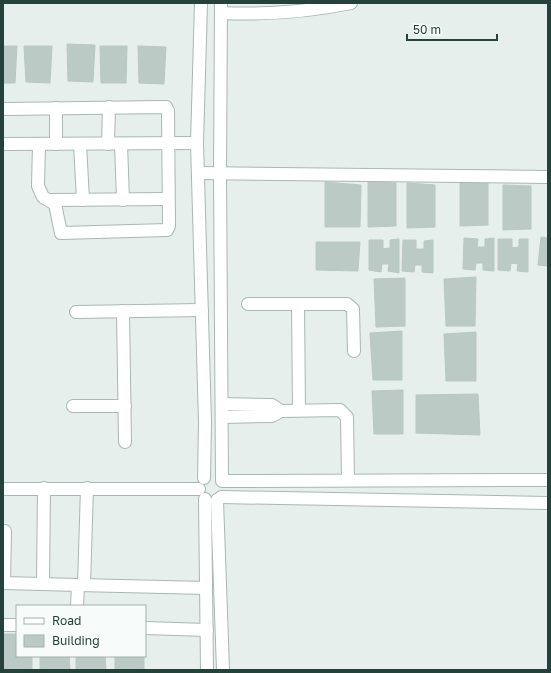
<svg xmlns="http://www.w3.org/2000/svg" width="551" height="673" font-family="'Golos Text',sans-serif">
<rect width="100%" height="100%" fill="#e6efeb"/>
<g fill="#bbcac4" stroke="#b8c9c2">
<path d="M67 44 95 45 93 82 68 81Z"/>
<path d="M3 46H17L15 83H3Z"/>
<path d="M24 46H52L50 83 26 82Z"/>
<path d="M100 46H127L126 83H101Z"/>
<path d="M138 46 166 47 164 84 139 83Z"/>
<path d="M460 181 488 182V225L460 226Z"/>
<path d="M325 182 361 185 360 227H325Z"/>
<path d="M368 182 396 183V226L368 227Z"/>
<path d="M407 183 435 185V227L407 228Z"/>
<path d="M503 185 531 186V229L503 230Z"/>
<path d="M541 237 548 238V266L538 265Z"/>
<path d="M464 238 478 239 477 247H485V239L494 238V271L483 270V263H476L475 270 463 269Z"/>
<path d="M399 239V273L388 271 389 264H382L381 272 369 270V240H383V249L390 248V240Z"/>
<path d="M498 239H512V248L519 247V239H528V272L517 271 518 264 511 263 510 271 498 270Z"/>
<path d="M403 240H416V249H424V241L433 240V273L422 272V265H415L414 272 402 271Z"/>
<path d="M316 242H360L358 271 316 270Z"/>
<path d="M476 277 475 326H446L444 279Z"/>
<path d="M405 278V326L376 327 374 279Z"/>
<path d="M402 331V380H373L370 333Z"/>
<path d="M476 332V381H446L444 334Z"/>
<path d="M403 390V434H374L372 391Z"/>
<path d="M478 394 480 435 416 433V395Z"/>
<path d="M3 634H17V656H32V670H3Z"/>
<path d="M40 656H69L70 670H40Z"/>
<path d="M76 656H105L106 670H76Z"/>
<rect x="115" y="656" width="29" height="14"/>
</g>
<g fill="none" stroke-linecap="round" stroke-linejoin="round">
<g stroke="#a8b8b2" stroke-width="14">
<g id="minor">
<path d="M201 3 197 143 205 422 204 478"/>
<path d="M221 3 220 173 222 481 548 480"/>
<path d="M221 13C266 15 307 12 351 3"/>
<path d="M3 109 166 107 168 111 169 226 167 230 61 233 55 204 43 197 38 186 39 144"/>
<path d="M3 144 197 143"/>
<path d="M56 144V108"/>
<path d="M80 144 83 200"/>
<path d="M108 144 109 107"/>
<path d="M121 144 123 200"/>
<path d="M199 173 548 177"/>
<path d="M51 200 168 199"/>
<path d="M248 304H347L353 309 354 351"/>
<path d="M298 304 299 410"/>
<path d="M123 311 125 442"/>
<path d="M76 312 202 310"/>
<path d="M222 404 272 405 281 411"/>
<path d="M73 406H125"/>
<path d="M222 417 272 416 281 411 340 410 347 417 348 480"/>
<path d="M3 489H199"/>
<path d="M221 497 548 503"/>
<path d="M205 499 207 670"/>
<path d="M217 500 223 670"/>
<path d="M5 531 4 583 78 585 77 606"/>
<path d="M43 584 44 488"/>
<path d="M78 585 206 588"/>
<path d="M84 585 87 488"/>
<path d="M3 625H17"/>
<path d="M145 628 207 630"/>
</g>
</g>
<use href="#minor" stroke="#fff" stroke-width="12"/>
</g>
<rect width="551" height="673" fill="none" stroke="#24423a" stroke-width="8"/>
<rect x="16" y="605" width="130" height="52" fill="#f7fbf9" stroke="#a3b1ad"/>
<rect x="24" y="618" width="20" height="6" fill="#ffffff" stroke="#a3b1ad"/>
<text x="52" y="625" font-size="12" fill="#24423a">Road</text>
<rect x="24" y="635" width="20" height="12" fill="#bbcac4" stroke="#a3b1ad"/>
<text x="52" y="645" font-size="12" fill="#24423a">Building</text>
<path d="M407 34v6h90v-6" fill="none" stroke="#24423a" stroke-width="2"/>
<text x="413" y="34" font-size="12" fill="#24423a" stroke="#f7fbf9" stroke-width="3" paint-order="stroke">50 m</text>
</svg>
